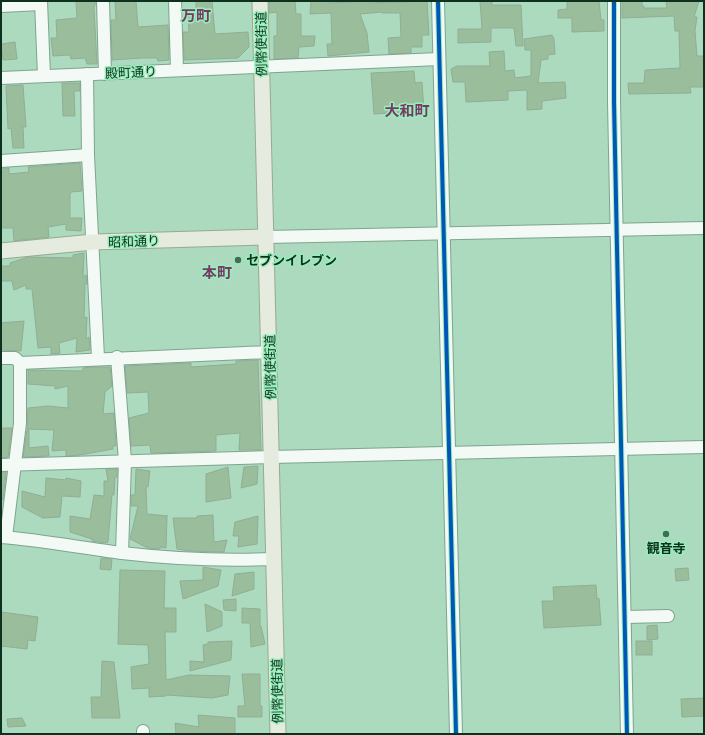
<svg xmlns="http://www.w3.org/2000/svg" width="705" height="735" font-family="Rubik,'Noto Sans JP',sans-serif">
<rect width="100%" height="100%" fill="#acdabe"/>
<g fill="#9abd9c" stroke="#90ae95">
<path d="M76 1H96L94 8 97 64H87L85 58 71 59 70 55 53 56 51 38H57L56 20 77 18Z"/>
<path d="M115 1H136L138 27 168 25 169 60 158 61 157 58H142L112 60 111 20H116Z"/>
<path d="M196 1H212L215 34 248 32 249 47 238 58 184 60 183 32H189L188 13H196Z"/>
<path d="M269 1H295L296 14H301V36H315L314 46 299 47 298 58 274 59V36H277V12L269 13Z"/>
<path d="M311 1H329V3L368 1V3L427 1 429 35H422V47H411V53L389 54 388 38 401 37 400 13H382V12L360 14 367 33 369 52 328 56 327 44H332L331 13 310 14Z"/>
<path d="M480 1H492V5H521L523 46H516L514 28H491V42L458 43V29H482Z"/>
<path d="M567 1H599L601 20H604V31L572 32V18H558V10L567 9Z"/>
<path d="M622 1H642V6H644V8H667L666 1H699L694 17H697L695 31 697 56H704V87H690L691 93 629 94 628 83H644L645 70 680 68 679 31H675L674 16 622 18Z"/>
<path d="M552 35 554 39 555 54 548 55V59L541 60 538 83 565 82 566 98 542 101V109L527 110V90L508 91V100L466 102 465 82H453L451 69 457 66H490L489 52 504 51 505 71 514 70 515 78 531 76V50H525L524 39Z"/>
<path d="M15 42 17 59 3 60 1 44Z"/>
<path d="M414 71 415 83 422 82 424 111 374 114 371 73Z"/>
<path d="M62 83H80V91H74L75 116H63Z"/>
<path d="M23 85 26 127H23L24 148H13L11 128 8 129 6 86Z"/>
<path d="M80 163 82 191 71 192 70 195V218H82L81 231 66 230V224L48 227 49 237 14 241 13 228H1V168H9V174L29 172 28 167Z"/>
<path d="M84 253 83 277 86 275 87 284H85L84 318 87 317 86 339 89 337 90 350 76 352 77 338 59 343 60 353 51 354V347L38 348 32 289H26V285L14 290 12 281H1V266H10V263L28 257 73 258V255Z"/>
<path d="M24 321 21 351 1 350V323Z"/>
<path d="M258 360 261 450H239L240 433 216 435V451L151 453 150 445 131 446 129 418 149 413 148 392 127 393 125 366 191 363V367L236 364V361Z"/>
<path d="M91 367H110L112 386 105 392 103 414 114 413 116 446H113V449L80 455 66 456V450L52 451 54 430 27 429 28 408 48 406 68 408V386L55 389V386L28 384V370L83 371V368Z"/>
<path d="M1 428H12L8 457 1 458Z"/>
<path d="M27 430H29V448L48 446 49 456 23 457Z"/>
<path d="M258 466 257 484 241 488 244 467Z"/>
<path d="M228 467 231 498 206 502V474Z"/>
<path d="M106 469H117V477H115L114 495H112L108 542 105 543 92 541V539L70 532V516L90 519 94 495 104 496V481H108Z"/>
<path d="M136 469 150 471 148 487H146L147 514 168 516 165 518H167L166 548 160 547V549L148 548 130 539 138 506H131V495H135Z"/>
<path d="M1 472H6L3 500H1Z"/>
<path d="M46 478 66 480V478L81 481 80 497 62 496 60 517 43 518 22 507V491L45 497Z"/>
<path d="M213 515 214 542 227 540 224 552 190 551 177 549 173 518H197V516Z"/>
<path d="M258 516 257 544 238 547 239 536H233L235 522Z"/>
<path d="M101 558 112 559 111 570 100 569Z"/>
<path d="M203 567 221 570 218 586 183 599 180 581 203 580Z"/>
<path d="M688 568 689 580 676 581 675 569Z"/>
<path d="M120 570 165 571 164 608H176V632H165L166 680 189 675 230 676 228 695 212 698 166 695V696L149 697V688L132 689 131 667 149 664 148 645 118 644Z"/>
<path d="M254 572V589L232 596 235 574Z"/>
<path d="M596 585 597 599 599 598 601 625 544 628 542 601H554L553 587Z"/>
<path d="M236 599V611L224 610 223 600Z"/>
<path d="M205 604 222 612V626L207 632Z"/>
<path d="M242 608 260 609V626H261L265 644 251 647 250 623H242Z"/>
<path d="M1 612 38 617 35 641 28 640 27 649 1 646Z"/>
<path d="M657 625 658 639 647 640V626Z"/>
<path d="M232 641 231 660 190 671V661L204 662 203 645 208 644V642Z"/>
<rect x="636" y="641" width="16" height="14"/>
<path d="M102 661 114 662 120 718H92L91 697H101Z"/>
<path d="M242 674H260V706H262V717H238V706H245Z"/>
<path d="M704 698V716L682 717 681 699Z"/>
<path d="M198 715 235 718V734H176L175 723 199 727Z"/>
<path d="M22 718 26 726 8 727 7 719Z"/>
</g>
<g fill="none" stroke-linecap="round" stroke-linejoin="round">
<g stroke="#7ea48e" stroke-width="14">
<g id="minor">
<path d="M41 1 44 76"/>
<path d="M103 1 105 74"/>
<path d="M175 1 177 70"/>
<path d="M438 1 456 734"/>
<path d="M614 1V102L627 734"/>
<path d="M1 6 41 4"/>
<path d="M87 74 88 155 98 358"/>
<path d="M1 78 439 59"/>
<path d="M1 161 88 155"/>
<path d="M266 237 704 228"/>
<path d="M117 357 125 461 122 553"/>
<path d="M1 358H15L20 363V423L6 537"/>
<path d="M20 363 269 352"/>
<path d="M1 465 271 457 704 447"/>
<path d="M1 537C41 540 82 548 122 553 173 559 223 561 274 559"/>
<path d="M625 617 668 616"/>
<path d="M143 731V734"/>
</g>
</g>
<g stroke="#96aa8f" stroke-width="17">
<g id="major">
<path d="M260 1 278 734"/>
<path d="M1 251 93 242 266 237"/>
</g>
</g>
<use href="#minor" stroke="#f3f9f5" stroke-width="12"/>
<use href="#major" stroke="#e6ebdf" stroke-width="15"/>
<g stroke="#99edbb" stroke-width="6">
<g id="cycleway">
<path d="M438 1 456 734"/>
<path d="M614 1V102L627 734"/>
</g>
</g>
<use href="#cycleway" stroke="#0057b8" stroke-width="4"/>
</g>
<g fill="#456c56" stroke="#99edbb" stroke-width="1.5">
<circle cx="238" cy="260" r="4"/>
<circle cx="666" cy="534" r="4"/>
</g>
<g text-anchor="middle" stroke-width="3" stroke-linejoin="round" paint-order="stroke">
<g font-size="13" fill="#0d311e" stroke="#99edbb">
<text transform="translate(261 44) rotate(-91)" y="5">例幣使街道</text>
<text transform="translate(131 72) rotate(-3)" y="5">殿町通り</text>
<text transform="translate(134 241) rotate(-2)" y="5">昭和通り</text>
<text transform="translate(270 367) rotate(-91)" y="5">例幣使街道</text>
<text transform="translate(277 691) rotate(-91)" y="5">例幣使街道</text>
</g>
<g font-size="13" font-weight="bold" fill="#0d311e" stroke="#99edbb" text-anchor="start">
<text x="246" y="265">セブンイレブン</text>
<text x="666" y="553" text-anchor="middle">観音寺</text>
</g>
<g font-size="15" font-weight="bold" fill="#753b66" stroke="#99edbb">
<text x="196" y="21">万町</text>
<text x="407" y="116">大和町</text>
<text x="217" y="278">本町</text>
</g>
</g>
<rect width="705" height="735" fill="none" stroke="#0d311e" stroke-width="4"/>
</svg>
